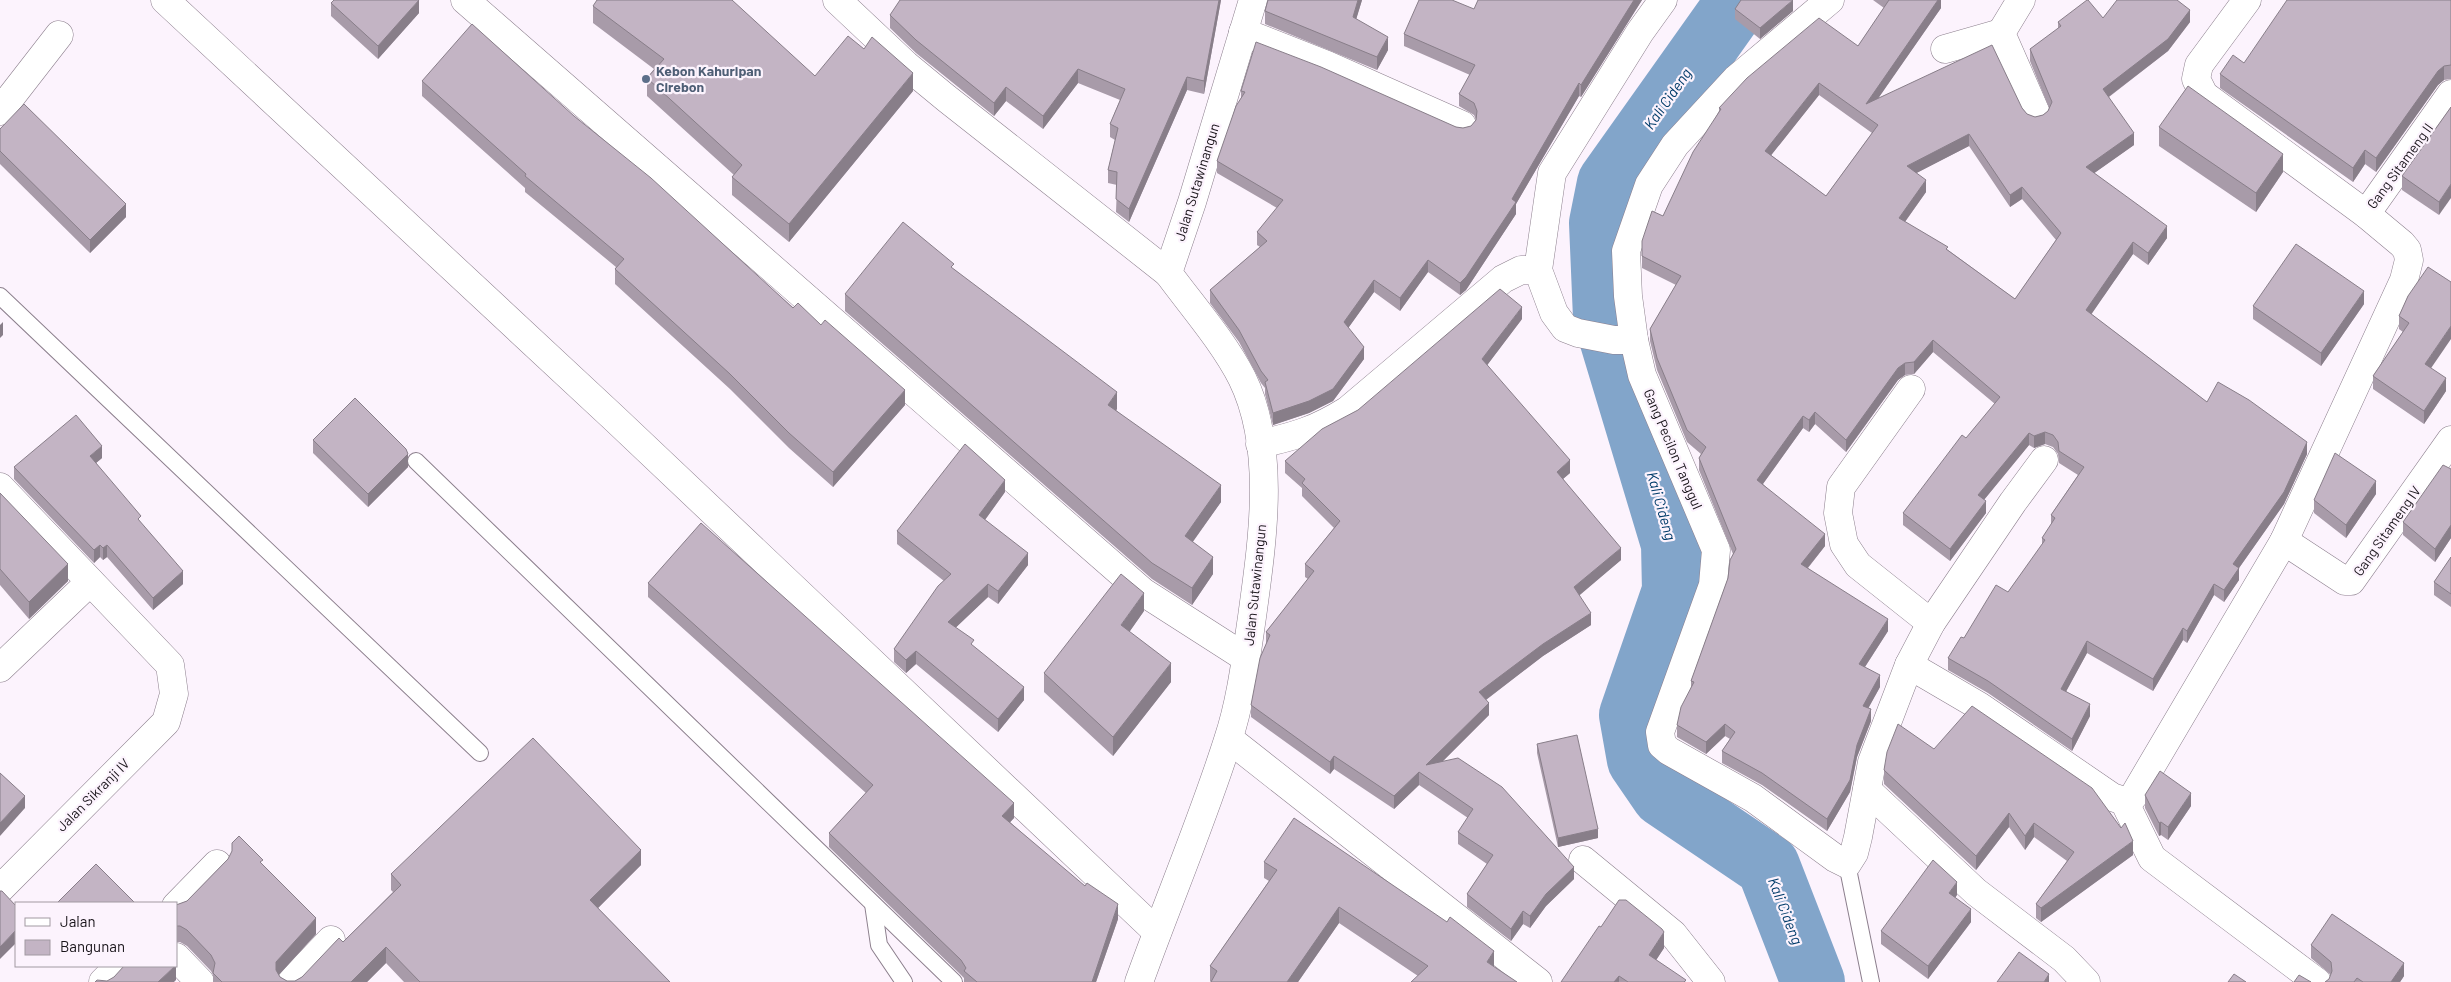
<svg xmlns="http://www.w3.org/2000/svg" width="2451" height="982" font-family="Barlow,sans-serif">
<rect width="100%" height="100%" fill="#fcf3fd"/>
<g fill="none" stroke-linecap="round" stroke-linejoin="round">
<path stroke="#82a5ca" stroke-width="64" d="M1739 0 1609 183 1601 223 1605 318 1673 544 1674 591 1631 715 1639 760 1663 795 1768 866 1813 982"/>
<g stroke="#8c7f8d" stroke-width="18">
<g id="service">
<path d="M0 296 480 753"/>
<path d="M416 461 954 982"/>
<path d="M1847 864 1871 982"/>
<path d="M873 904 879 945 904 982"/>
</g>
</g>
<g stroke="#8c7f8d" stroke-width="29">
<g id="minor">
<path d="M165 0 614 418 1157 932"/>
<path d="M465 0 1143 592 1246 658"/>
<path d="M837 0 906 65 946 98 1168 273"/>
<path d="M1830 0 1736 79 1675 145 1649 185 1626 251 1628 296 1634 340 1642 375 1716 550 1713 585 1660 732 1662 745 1669 751 1753 798 1835 858 1847 864 1854 853 1858 837 1872 762 1909 665 1931 623 2013 502 2044 460"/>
<path d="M2021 0 2001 33 2036 113"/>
<path d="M1243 32 1327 65 1462 125"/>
<path d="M1945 49 2001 33"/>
<path d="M0 111 59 35"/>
<path d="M2366 214 2451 94"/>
<path d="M1634 340H1614L1578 333 1565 328 1554 313 1538 270 1552 173 1640 32 1663 0"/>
<path d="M1911 389 1841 487 1838 513 1844 544 1858 565 1931 623"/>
<path d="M1260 444C1296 436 1316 430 1348 410L1503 279 1521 270H1538"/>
<path d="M0 487 170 665 174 694 166 722 0 889"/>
<path d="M2284 541 2345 581H2351L2451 440"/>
<path d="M1909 665 1979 706 2112 797 2124 801 2152 858 2317 982"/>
<path d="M0 668 90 582"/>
<path d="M1229 739 1538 982"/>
<path d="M1867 790 1976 892 2064 959 2086 982"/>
<path d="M2124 801 2133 797 2284 541 2404 280 2409 260 2407 250 2402 244 2366 214 2204 95 2196 79 2199 65 2247 0"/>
<path d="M1583 860 1673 934 1711 982"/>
<path d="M176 906 217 864"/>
<path d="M176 957 200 982"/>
<path d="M103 982 119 966"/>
<path d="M291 982 331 940"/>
<path d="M1139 982C1168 901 1202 822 1228 740 1241 701 1246 658 1252 617 1262 543 1277 449 1242 378 1223 341 1193 307 1168 273L1192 202 1253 0"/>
</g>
</g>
<use href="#service" stroke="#fff" stroke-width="16"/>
<use href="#minor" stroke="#fff" stroke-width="28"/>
</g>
<g fill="#a89ba9" fill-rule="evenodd">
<path d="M1221 0 1204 94 1187 90 1129 222 1116 212 1117 185 1108 183V170L1115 140 1110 137V124L1120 100 1078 83 1043 129 1006 101 994 116 916 53 890 28V15Z"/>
<path d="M1268 0H1362L1356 19 1388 50 1377 70 1265 24V11Z"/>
<path d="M1642 0 1581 97 1579 96 1516 204V214L1466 290 1460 295 1428 272 1400 311 1374 292 1348 328 1364 359 1333 401 1309 413 1273 425 1265 394V388L1261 383 1239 342 1210 303V290L1260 247 1257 245V232L1277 208 1217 173V161L1241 98V91L1463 128 1471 126 1476 120 1474 115 1459 106V94L1470 75 1404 46V34L1474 9Z"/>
<path d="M1873 0H1941V8L1878 98 2022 108 2027 114 2035 117 2043 115 2048 111 2049 108 2030 61V49L2058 29V22L2103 18 2190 22 2168 51 2109 97 2134 145 2094 173 2167 238 2148 265 2133 254 2091 314 2207 402 2307 454 2284 504 2239 568V580L2224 602 2214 595 2187 643 2183 640 2153 691 2087 653 2066 691 2090 716 2072 751 1988 693 1948 670V658L1964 638 2008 592 2042 545V538L2051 525V515L2078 475 2059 463 2058 454 2053 447 2045 444 2034 448 2029 445 1984 500 1986 513 1950 561 1903 525V513L1995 404 1933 352 1914 374 1905 375 1898 380 1846 452 1815 424 1809 432 1803 428 1763 484 1825 546 1808 568 1888 631 1865 667 1880 687 1868 708 1871 721 1857 757 1850 792 1827 831 1762 785 1722 763V751L1730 739 1725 736 1706 754 1677 737V725L1691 689V681L1728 578 1733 554 1699 470V458L1701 454 1687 442 1657 370 1650 341V329L1676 285 1642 268V241L1663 216 1719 111V108L1858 46 1884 8ZM1819 95 1872 133 1826 196 1771 155ZM1969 146 2010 207 2022 199 2056 240 2015 299 1948 250 1905 222 1926 192 1916 173Z"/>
<path d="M2451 0V79L2444 80 2438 85 2376 172 2365 164 2353 182 2220 88V74Z"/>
<path d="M331 3 419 13 378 59 331 16Z"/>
<path d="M593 6 815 76 913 91 789 242 732 195V177L734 175 647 96V78L654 69 593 23Z"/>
<path d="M1735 9 1793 11 1760 39 1735 19Z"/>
<path d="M422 81 574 116 905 405 833 487 789 448 730 389 615 284V269L616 267 525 192V188L422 96Z"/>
<path d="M2451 107 2439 215 2402 190V176Z"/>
<path d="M2159 127 2283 172 2256 212 2159 146Z"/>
<path d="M0 129 126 217 90 253 0 164Z"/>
<path d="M954 269 1117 409 1116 410 1221 502 1192 542 1213 574 1192 605 1152 579 845 311V294Z"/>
<path d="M2408 296 2431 368 2446 391 2424 424 2373 389V376L2403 332 2399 329V316Z"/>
<path d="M2364 304 2321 366 2253 319V306Z"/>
<path d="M1522 319 1487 365 1570 473 1563 479 1621 560 1579 595 1591 625 1543 656 1486 700 1489 715 1442 762 1574 879 1546 906 1530 928 1523 924 1511 941 1467 907V894L1487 864 1458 844V832L1468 818 1419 785 1394 809 1334 769 1330 774 1251 717V705L1266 645V632L1308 579 1305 577V564L1334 528 1302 496V488L1285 473V461Z"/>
<path d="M313 440 408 467 368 507 313 453Z"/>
<path d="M102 458 96 463 141 523 183 584 153 610 107 557 103 560 100 557 94 563 14 479V467Z"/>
<path d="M2451 469V538L2435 562 2403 535V522Z"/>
<path d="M1005 492 985 520 1028 565 998 604 988 597 955 628 1024 700 998 732 916 664 906 673 894 662V649L944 581 897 544V531Z"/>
<path d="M0 493 68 581 29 619 0 585Z"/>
<path d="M2376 494 2346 538 2314 513V500Z"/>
<path d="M2451 557V607L2434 595V582Z"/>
<path d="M648 583 1014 818 1010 822 1118 919 1096 982H964V978L961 975 829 847V833L866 793 648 597Z"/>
<path d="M1144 611 1129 632 1171 682 1113 756 1044 692V673Z"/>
<path d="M1537 744 1598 838 1558 847 1537 753Z"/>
<path d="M1934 749 2133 855 2041 922 2036 918V904L2067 861 2034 837 2025 850 2009 827 1976 870 1884 784V770Z"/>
<path d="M2145 795 2191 806 2168 840 2161 835 2159 836 2145 808Z"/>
<path d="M232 843 263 865 316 934 279 975 280 977 287 981H295L302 977 343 942 393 892 391 890V874L641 865 598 908 670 982H404L386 963 367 982H213V975L211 971 187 946 180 942H176V905L187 901 228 859 232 852Z"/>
<path d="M1264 862 1447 922 1494 951 1418 976 1339 923 1298 982H1211L1210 981V966L1269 881 1264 878Z"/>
<path d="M1957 895 1955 898 1971 922 1928 979 1881 944V931Z"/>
<path d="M1601 927 1664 948 1656 960 1686 982H1561Z"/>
<path d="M2311 945 2404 976 2400 982H2325L2329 979 2331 975 2311 958Z"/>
</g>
<g fill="#887e89">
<path d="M419 0V13L378 59V46Z"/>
<path d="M1219 0H1221L1204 94V81Z"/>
<path d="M1358 0H1362L1353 30V17Z"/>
<path d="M1634 0H1642L1581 97V85Z"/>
<path d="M1793 0V11L1760 39V28Z"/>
<path d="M1938 0H1941V8L1866 116V104Z"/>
<path d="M2190 10V22L2168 51 2103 101V89Z"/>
<path d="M1388 37V50L1377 70V57Z"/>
<path d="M2444 66V80L2438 85 2376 172V158L2438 71Z"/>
<path d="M1078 69V83L1043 129V116Z"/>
<path d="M913 73V91L789 242V224Z"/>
<path d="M1187 77V90L1129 222V209Z"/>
<path d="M1579 83V96L1516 204V214L1466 290 1460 295V283L1512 199Z"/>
<path d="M1819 83V95L1765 163V151Z"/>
<path d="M1006 87V101L994 116V103Z"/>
<path d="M2134 133V145L2086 179V167Z"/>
<path d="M1969 134V146L1907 178V166Z"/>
<path d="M2365 150V164L2353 182V168Z"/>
<path d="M2283 154V172L2256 212V193Z"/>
<path d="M1926 180V192L1899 230V218Z"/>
<path d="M2451 184V198L2439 215V202Z"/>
<path d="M2022 187V199L2010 207V195Z"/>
<path d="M126 204V217L90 253V240Z"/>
<path d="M2167 226V238L2148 265V253Z"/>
<path d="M2133 242V254L2086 322V310Z"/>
<path d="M1428 260V272L1400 311V298Z"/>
<path d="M1374 280V292L1344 334V322Z"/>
<path d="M2364 291V304L2321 366V353Z"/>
<path d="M1522 307V319L1482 372V359Z"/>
<path d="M3 322V335L0 338V325Z"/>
<path d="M2451 326V339L2425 377V364Z"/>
<path d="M1933 340V352L1914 374V362Z"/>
<path d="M1364 347V359L1333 401 1309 413 1273 425V413Z"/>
<path d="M1905 363V375L1898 380 1846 452V440L1898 368Z"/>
<path d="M2446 378V391L2424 424V411Z"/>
<path d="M905 390V405L833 487V472Z"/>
<path d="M1117 392V409L1108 421V405Z"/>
<path d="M1815 412V424L1809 432V420Z"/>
<path d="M1803 416V428L1757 492V480Z"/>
<path d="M2045 432V444L2034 448V436Z"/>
<path d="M2029 433V445L1978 507V495Z"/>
<path d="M2307 442V454L2284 504 2239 568V580L2224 602V590L2233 564Z"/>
<path d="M102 446V458L90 468V456Z"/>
<path d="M408 454V467L368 507V494Z"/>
<path d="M1570 460V473L1557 484V472Z"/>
<path d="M1005 480V492L979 528V515Z"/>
<path d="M2376 481V494L2346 538V525Z"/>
<path d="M1221 485V502L1185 553V536Z"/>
<path d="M1986 501V513L1950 561V549Z"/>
<path d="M2451 525V538L2435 562V549Z"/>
<path d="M1825 534V546L1801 576V564Z"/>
<path d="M100 545V557L94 563V550Z"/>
<path d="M107 545V557L103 560V548Z"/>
<path d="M1621 548V560L1574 600V587Z"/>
<path d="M1028 553V565L998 604V591Z"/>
<path d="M1213 557V574L1192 605V588Z"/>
<path d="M68 564V581L29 619V602Z"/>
<path d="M183 571V584L153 610V598Z"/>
<path d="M988 584V597L948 635V622Z"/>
<path d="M2214 584V595L2187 643V631Z"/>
<path d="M1144 593V611L1121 644V625Z"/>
<path d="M1591 613V625L1543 656 1479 705V692L1543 644Z"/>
<path d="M1888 619V631L1859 676V664Z"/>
<path d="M2183 628V640L2153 691V679Z"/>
<path d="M2087 641V653L2061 701V689Z"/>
<path d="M916 651V664L906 673V660Z"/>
<path d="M1171 663V682L1113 756V737Z"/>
<path d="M1880 675V687L1863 718V706Z"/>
<path d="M1024 687V700L998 732V719Z"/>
<path d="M1489 703V715L1426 778V765Z"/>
<path d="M2090 704V716L2072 751V739Z"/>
<path d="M1871 709V721L1857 757 1850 792 1827 831V819Z"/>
<path d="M1725 724V736L1706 754V742Z"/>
<path d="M1334 756V769L1330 774V762Z"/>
<path d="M1419 772V785L1394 809V796Z"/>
<path d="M2191 793V806L2168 840V827Z"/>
<path d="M25 796V808L0 836V823Z"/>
<path d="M1014 803V818L1002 831V816Z"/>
<path d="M2009 813V827L1976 870V856Z"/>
<path d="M2161 822V835L2159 836V823Z"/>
<path d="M2034 823V837L2025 850V836Z"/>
<path d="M1598 829V838L1558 847V838Z"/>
<path d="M2133 841V855L2041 922V908Z"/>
<path d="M641 850V865L590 916V900Z"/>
<path d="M1574 867V879L1546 906 1530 928V916L1546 894Z"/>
<path d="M1957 882V895L1949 906V893Z"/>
<path d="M1118 904V919L1096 982H1092Z"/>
<path d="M1339 907V923L1298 982H1287Z"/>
<path d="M1971 909V922L1928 979V966Z"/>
<path d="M1523 911V924L1511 941V929Z"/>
<path d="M316 918V934L276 978V962Z"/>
<path d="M16 930V943L0 959V947Z"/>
<path d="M1664 932V948L1649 971V955Z"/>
<path d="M386 947V963L367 982H351Z"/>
<path d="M1494 951V967L1487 962Z"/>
<path d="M2404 963V976L2400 982H2391Z"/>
<path d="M176 964V980L174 982H158L175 966H176Z"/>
<path d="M2049 974V982H2044Z"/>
<path d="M1619 976V982H1614Z"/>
</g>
<g fill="#c3b4c4" stroke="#887e89" fill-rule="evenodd">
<path d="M334 0H419L378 46 331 3Z"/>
<path d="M597 0H732L815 76 848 36 864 49 872 37 913 73 789 224 732 177 742 165 647 78 664 59 593 6Z"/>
<path d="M900 0H1219L1204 81 1187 77 1129 209 1116 199 1117 172 1108 170 1118 128 1110 124 1125 89 1078 69 1043 116 1006 87 994 103 916 40 890 15Z"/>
<path d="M1268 0H1358L1353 17 1388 37 1377 57 1265 11Z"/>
<path d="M1419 0H1452L1474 9 1478 0H1634L1581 85 1579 83 1512 199 1516 202 1466 277 1460 283 1428 260 1400 298 1374 280 1344 322 1364 347 1333 389 1309 401 1273 413 1265 382 1268 380 1261 371 1239 330 1210 290 1267 241 1257 232 1283 200 1217 161 1236 106 1245 92 1241 91 1256 42 1321 67 1456 127 1463 128 1471 126 1476 120 1477 111 1474 103 1459 94 1475 65 1404 34Z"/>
<path d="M1741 0H1793L1760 28 1735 9Z"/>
<path d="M1889 0H1938L1866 104 1992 45 2022 108 2027 114 2035 117 2043 115 2048 111 2052 102 2030 49 2061 26 2058 22 2087 0H2088L2103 18 2117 0H2177L2190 10 2168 39 2103 89 2134 133 2086 167 2167 226 2148 253 2133 242 2086 310 2207 402 2218 382 2249 400 2307 442 2284 492 2233 564 2239 568 2224 590 2214 584 2187 631 2183 628 2153 679 2087 641 2061 689 2090 704 2072 739 1988 681 1948 658 1961 637 1964 638 1996 585 2008 592 2045 540 2042 538 2055 518 2051 515 2084 467 2059 451 2058 442 2053 435 2045 432 2034 436 2029 433 1978 495 1986 501 1950 549 1903 513 1962 435 1966 438 2000 397 1933 340 1914 362 1905 363 1898 368 1846 440 1815 412 1809 420 1803 416 1757 480 1825 534 1801 564 1888 619 1859 664 1880 675 1863 706 1871 709 1857 745 1850 780 1827 819 1762 773 1722 751 1735 732 1725 724 1706 742 1677 725 1681 707 1694 682 1691 681 1728 578 1730 560 1736 549 1699 458 1706 447 1687 430 1657 358 1650 329 1681 276 1642 256V241L1652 211 1663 216 1693 152 1721 109 1719 108 1747 78 1819 18 1858 46ZM1819 83 1878 125 1826 196 1765 151ZM1969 134 2010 195 2022 187 2061 233 2015 299 1946 249 1948 247 1899 218 1926 180 1907 166Z"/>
<path d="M2287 0H2451V65L2444 66 2438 71 2376 158 2365 150 2353 168 2220 74 2233 55 2244 63Z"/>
<path d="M472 24 574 116 651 178 793 308 798 303 821 325 825 320 905 390 833 472 789 433 730 374 615 269 624 259 525 176 526 174 422 81Z"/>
<path d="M2188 86 2283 154 2256 193 2159 127Z"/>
<path d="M24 104 126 204 90 240 0 151V129Z"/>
<path d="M2451 107V184L2439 202 2402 176Z"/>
<path d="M903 222 954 264 951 267 1117 392 1108 405 1221 485 1185 536 1213 557 1192 588 1152 563 845 294Z"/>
<path d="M2296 244 2364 291 2321 353 2253 306Z"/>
<path d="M2428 267 2451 282V326L2425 364 2446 378 2424 411 2373 376 2409 323 2399 316 2408 296Z"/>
<path d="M1500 289 1522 307 1482 359 1570 460 1557 472 1621 548 1574 587 1591 613 1543 644 1479 692 1489 703 1426 765 1458 758 1502 787 1574 867 1546 894 1530 916 1523 911 1511 929 1467 894 1493 855 1458 832 1473 809 1419 772 1394 796 1334 756 1330 762 1251 705 1260 658 1270 635 1266 632 1314 571 1305 564 1340 521 1302 483 1305 479 1285 461 1322 429 1358 410Z"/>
<path d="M355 398 406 449 408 454 368 494 313 440Z"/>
<path d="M76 415 102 446 90 456 141 516 138 519 183 571 153 598 107 545 103 548 100 545 94 550 14 467Z"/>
<path d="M965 444 1005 480 979 515 1028 553 998 591 988 584 948 622 974 640 971 644 1024 687 998 719 916 651 906 660 894 649 938 586 951 574 897 531Z"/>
<path d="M2335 453 2376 481 2346 525 2314 500Z"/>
<path d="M2443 465 2451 469V525L2435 549 2403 522Z"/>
<path d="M0 493 68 564 29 602 0 569Z"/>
<path d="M701 523 1014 803 1002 816 1085 886 1087 883 1118 904 1092 982H977L964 971 966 968 961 960 829 833 873 785 648 583Z"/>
<path d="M2451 557V594L2434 582Z"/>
<path d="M1121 574 1144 593 1121 625 1171 663 1113 737 1044 673Z"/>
<path d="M1972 706 2092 788 2121 828 2125 823 2133 841 2041 908 2036 904 2074 852 2034 823 2025 836 2009 813 1976 856 1884 770 1887 752 1898 724 1934 749Z"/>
<path d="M1577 735 1598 829 1558 838 1537 744Z"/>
<path d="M533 738 641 850 590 900 670 982H420L386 947 351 982H222L213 973 215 963 211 955 187 930 180 926H176V905L187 901 228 859 232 851V843L239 836 263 860 260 862 316 918 276 962V970L280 977 287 981H295L302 977 339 938 343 942 401 885 391 874Z"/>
<path d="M2160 771 2191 793 2168 827 2161 822 2159 823 2145 795Z"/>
<path d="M0 773 25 796 0 823Z"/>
<path d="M1294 818 1447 922 1450 917 1494 951 1487 962 1517 982H1411L1428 966 1339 907 1287 982H1211L1217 971 1210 966 1277 870 1264 862Z"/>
<path d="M1933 860 1957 882 1949 893 1971 909 1928 966 1881 931Z"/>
<path d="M96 864 135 903H57Z"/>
<path d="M0 891H2L16 906V930L0 947Z"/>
<path d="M1619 900H1626L1662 929 1664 932 1649 955 1686 980 1684 982H1628L1619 976 1614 982H1561L1599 926 1601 927Z"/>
<path d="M2332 914 2404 963 2391 982H2363L2357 978 2354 982H2325L2329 979 2332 971 2331 962 2311 945Z"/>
<path d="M2019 952 2049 974 2044 982H1997Z"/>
<path d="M124 966H175L158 982H95L97 980 107 981 114 977Z"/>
<path d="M2234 974 2246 982H2228Z"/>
<path d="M2299 975 2311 982H2294Z"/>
</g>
<circle fill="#5c6f8a" stroke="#fcf3fd" stroke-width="2" cx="646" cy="79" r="5"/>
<g text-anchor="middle" stroke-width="4.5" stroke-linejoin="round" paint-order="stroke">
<g font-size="14" font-weight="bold" fill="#4e5e75" stroke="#fcf3fd" text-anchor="start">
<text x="656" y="76">Kebon Kahuripan<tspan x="656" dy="16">Cirebon</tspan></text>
</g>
<g font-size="14" fill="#19141a" stroke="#fcf3fd">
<text transform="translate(2400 166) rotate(-54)" y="5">Gang Sitameng II</text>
<text transform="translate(1197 182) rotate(-73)" y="5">Jalan Sutawinangun</text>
<text transform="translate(1673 449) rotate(67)" y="5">Gang Pecilon Tanggul</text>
<text transform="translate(2387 531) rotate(-55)" y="5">Gang Sitameng IV</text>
<text transform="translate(1255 585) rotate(-84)" y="5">Jalan Sutawinangun</text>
<text transform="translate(93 795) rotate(-45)" y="5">Jalan Sikranji IV</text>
</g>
<g font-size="15" font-style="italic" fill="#013c6a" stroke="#fcf3fd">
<text transform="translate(1668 99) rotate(-55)" y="5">Kali Cideng</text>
<text transform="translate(1661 506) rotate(74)" y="5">Kali Cideng</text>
<text transform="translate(1785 911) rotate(69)" y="5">Kali Cideng</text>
</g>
</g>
<rect x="15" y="902" width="162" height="65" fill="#fcf3fd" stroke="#a19aa2"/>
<rect x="25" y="918" width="25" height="8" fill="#ffffff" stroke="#a19aa2"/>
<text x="60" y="927" font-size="15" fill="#19141a">Jalan</text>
<rect x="25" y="940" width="25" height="15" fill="#c3b4c4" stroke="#a19aa2"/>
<text x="60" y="952" font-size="15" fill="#19141a">Bangunan</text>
</svg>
